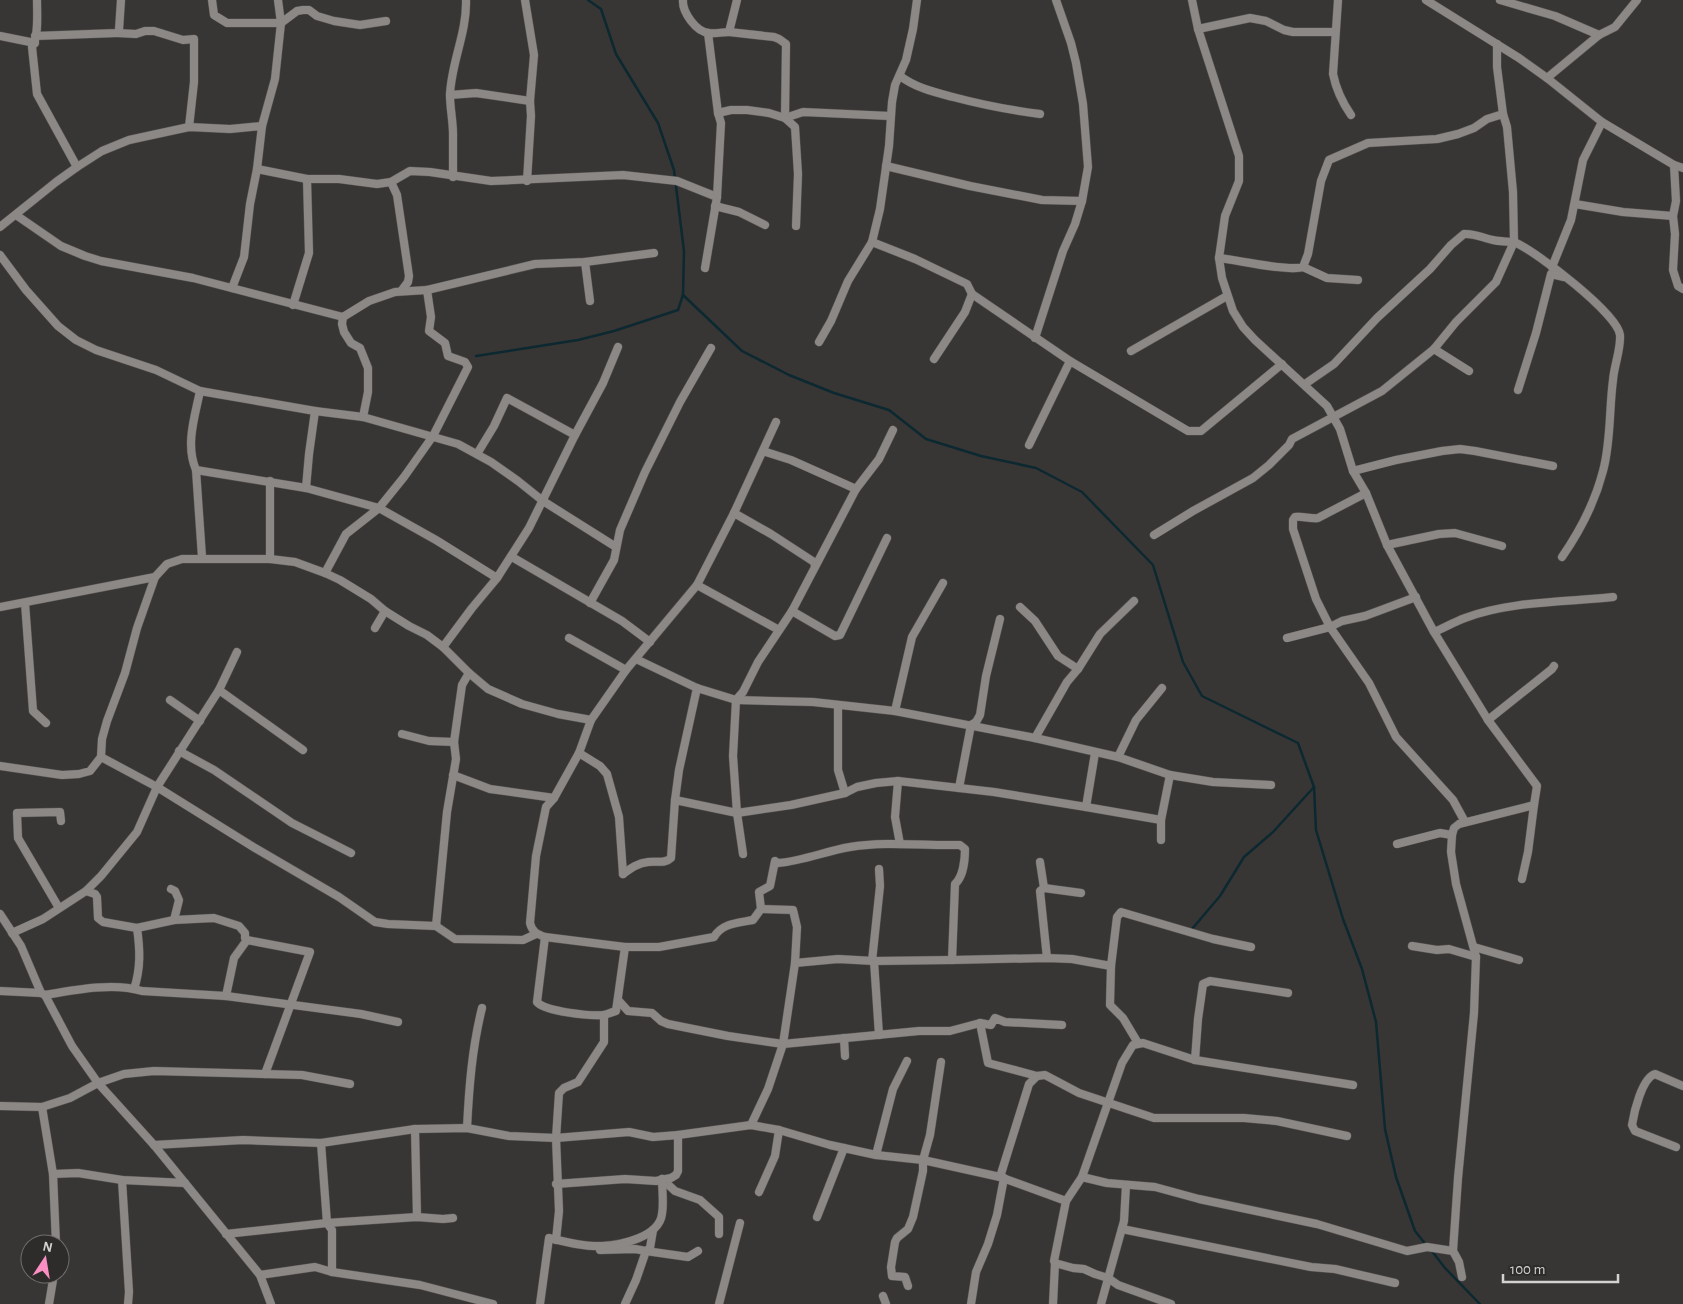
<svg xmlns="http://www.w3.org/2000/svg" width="1683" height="1304" font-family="'Alegreya Sans',sans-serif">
<rect width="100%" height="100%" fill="#383634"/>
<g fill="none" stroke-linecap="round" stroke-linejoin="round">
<g stroke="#0c2830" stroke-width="2.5">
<path d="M588 0 601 9 616 54 658 123 674 170 684 251 683 295 742 351 789 375 834 393 889 410 926 439 981 456 1036 468 1082 492 1153 565 1183 662 1202 696 1298 743 1314 787 1316 830 1343 919 1362 969 1376 1022 1385 1129 1396 1177 1415 1231 1427 1246"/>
<path d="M476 356 578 340 614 331 678 310 683 295"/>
<path d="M1192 929 1220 896 1244 857 1273 832 1314 787"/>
<path d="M1431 1250 1445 1268 1480 1304"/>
</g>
<g stroke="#565352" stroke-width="9">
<g id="minor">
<path d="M37 0C37 13 39 37 32 47L37 94 77 167"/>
<path d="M212 0 214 15 227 23H281L297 11 303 10H309L317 16 334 21 360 25 386 21"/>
<path d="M525 0 534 55 530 101 531 116 527 181"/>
<path d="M683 0C682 12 696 32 709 33 715 34 723 32 729 32L737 0"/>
<path d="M1192 0 1198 29 1239 156V181L1225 216 1219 258 1222 278 1233 311 1243 327 1255 340 1327 406 1340 429 1353 471 1366 493 1387 545 1434 632 1488 720 1537 786 1534 805 1459 824 1454 828 1452 835 1451 852 1456 884 1476 957 1474 1013 1458 1178 1453 1251 1459 1262 1462 1277"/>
<path d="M1338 0 1333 74C1336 89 1342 102 1351 115"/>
<path d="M1426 0 1519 58 1547 78 1602 122 1674 165 1683 168"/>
<path d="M1500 0 1555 16 1599 35"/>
<path d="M1198 29 1250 18 1266 21 1284 30 1293 32H1335"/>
<path d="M729 32 774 37 779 39 786 44 785 118 795 127 798 174 796 226"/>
<path d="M117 33 136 34 145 31H154L183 40 194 39V82L189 127"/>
<path d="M0 36 35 43"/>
<path d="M35 36 117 33 119 30 121 0"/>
<path d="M900 76C916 88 934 92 953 97 983 105 1009 110 1040 114"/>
<path d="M1547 78 1599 35 1615 27 1637 0"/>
<path d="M450 95 476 93 530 101"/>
<path d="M718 113 731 110H747L769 113 785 118 803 112 890 116"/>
<path d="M1674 165 1676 201 1673 216 1675 234 1673 270 1678 286 1683 289"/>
<path d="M886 166 970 186 1042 200 1082 201"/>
<path d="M257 169 307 179H339L377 184 391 182 410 171 430 172 491 181 623 175 677 181 717 197"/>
<path d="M453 177C453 162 453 148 453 134 453 121 450 108 450 95 451 63 467 33 466 0"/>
<path d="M391 182 397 195 409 276 408 282 402 290"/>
<path d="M1575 204 1623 212 1673 216"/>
<path d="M715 206 739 212 765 225"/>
<path d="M16 215 61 246 85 256 101 261 193 278 343 317 369 301 395 292 427 290 535 264 585 262 654 253"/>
<path d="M0 227 56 182 77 167 102 151 129 140 189 127 230 129 262 126"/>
<path d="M872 242 915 259 967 284 972 294 1070 361 1188 431H1201L1282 364"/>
<path d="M0 255 26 290 58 326 76 340 96 350 156 370 200 391 315 411 363 417 458 444 491 462 518 481 543 501 616 547"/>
<path d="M1219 258C1238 260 1289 272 1303 267L1308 254 1321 181 1329 160 1368 143 1437 139 1458 134 1474 128 1487 119 1503 114"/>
<path d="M585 262 590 301"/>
<path d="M1303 267 1327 278 1358 280"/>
<path d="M1552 267 1571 220 1583 160 1602 122"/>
<path d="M705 268 717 197 721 123 718 113 708 33"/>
<path d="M232 288 244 257 250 204 257 169 262 126 275 79 281 23 278 0"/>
<path d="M293 305 309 253 307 179"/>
<path d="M343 317 342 324 344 332 351 343 360 348 368 368V392L363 417"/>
<path d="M1035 338 1063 251 1075 224 1082 201 1088 167 1083 104 1076 63 1071 43 1056 0"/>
<path d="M819 342 831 321 848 281 872 242 880 209 889 146 892 102 895 85 906 60 913 29 917 0"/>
<path d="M1434 349 1469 371"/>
<path d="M1131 351 1227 296"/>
<path d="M934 359 965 312 972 294"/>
<path d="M1305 384 1334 364 1377 318 1430 269 1451 245 1464 234C1474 233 1483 238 1493 240 1501 242 1509 241 1516 243 1537 252 1618 314 1620 335 1621 349 1614 366 1613 380 1609 410 1611 442 1603 471 1595 502 1580 531 1562 557"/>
<path d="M1518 390 1536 333 1551 274 1564 277"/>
<path d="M200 391C195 416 185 445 196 470L202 557"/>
<path d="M776 422 734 513 697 585 626 670 591 720 579 753 554 798 546 807 536 856 530 923C532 932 537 934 545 937L625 947H659L714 937C722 923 738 923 753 920L761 909 759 892 770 886 775 861 778 863C803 861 826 851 850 847 887 841 923 846 960 845L965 849C965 860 963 877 955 884L952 960"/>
<path d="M1029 445 1070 361"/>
<path d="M763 451 791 460 856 489"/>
<path d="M477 454 494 426 507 398 575 435"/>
<path d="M196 470 306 488 379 508 436 540 497 578"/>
<path d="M1353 471 1396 460 1442 451 1460 449 1475 451 1553 466"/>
<path d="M306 488 309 454 315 411"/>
<path d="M734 513 771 534 814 562 815 566"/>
<path d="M1154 535 1193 511 1253 478 1269 465 1289 445 1292 439 1382 391 1434 349 1456 322 1496 282 1514 242 1513 192 1507 127 1503 114 1497 67V44"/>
<path d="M1387 545 1439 534 1455 533 1502 546"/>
<path d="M512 557 622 621 650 642"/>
<path d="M270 559V481"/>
<path d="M325 573 346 534 379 508 404 477 433 436 468 367 465 362 448 356 445 343 429 331 431 317 427 290"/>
<path d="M697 585 779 630"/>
<path d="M1416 597 1365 616 1342 621 1330 627 1369 683 1396 737 1453 800 1465 822"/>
<path d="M25 603 33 711 46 723"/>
<path d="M590 603 614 560 620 530 645 472 680 402 711 348"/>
<path d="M0 607 155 577"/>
<path d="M1020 607 1035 621 1058 656 1078 669"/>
<path d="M792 611 835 636 840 635 887 538"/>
<path d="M375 628 385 611"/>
<path d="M1434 632C1444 628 1454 622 1465 618 1509 601 1567 602 1613 597"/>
<path d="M569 638 626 670"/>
<path d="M1287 638 1330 627 1316 599 1293 529V520L1295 517C1303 516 1310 519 1318 518L1366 493"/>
<path d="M443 647 472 608 497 578 529 528 575 435 603 383 618 347"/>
<path d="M636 659 697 688 736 700 813 702 895 711 1035 738 1118 757 1170 775 1213 782 1271 785"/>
<path d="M219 690 303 750"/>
<path d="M170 700 200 721"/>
<path d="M838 705V770L845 793"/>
<path d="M895 711 912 637 943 583"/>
<path d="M1488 720 1552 669 1554 666"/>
<path d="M402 734 429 741 454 742"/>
<path d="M1035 738 1067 682 1078 669 1100 634 1134 601"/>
<path d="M179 751 214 770 292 823 351 853"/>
<path d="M579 753 600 766 607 774 619 817 623 874"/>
<path d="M1095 753 1086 807 1161 820"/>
<path d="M101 757 157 787 255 848 339 897 375 922 388 924 436 926 447 812 456 759 454 742 462 685 469 673"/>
<path d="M1118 757 1136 720 1162 688"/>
<path d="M0 766 62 775 79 774 90 771 101 757 102 739 107 721 125 673 137 628 155 577 167 564 182 559H270L295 562 325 573 340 580 371 599 385 611 409 626 427 635 443 647 469 673 488 689 522 704 558 714 591 720"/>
<path d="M453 775 490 789 554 798"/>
<path d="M898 781 895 817 900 844"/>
<path d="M959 788 971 725 976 722 980 715 986 676 1000 619"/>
<path d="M675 800 737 813 791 805 845 793 857 787 876 783 898 781 994 792 1086 807"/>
<path d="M1161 840V820L1170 775"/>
<path d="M1397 844 1440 833 1452 835"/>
<path d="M743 854 737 813 733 756 736 700 743 692 758 662 792 611 856 489 879 459 893 430"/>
<path d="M1040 862 1044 888"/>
<path d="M623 874C631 868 638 863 648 862 657 861 665 864 671 858L675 800 679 770 697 688"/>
<path d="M1522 879 1528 852 1534 805"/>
<path d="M171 889 175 891 179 900 174 920"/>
<path d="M86 891 95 894 97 897 98 918 103 922 137 928 174 920 214 918 239 926 245 933V938L247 940 310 952 265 1074"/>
<path d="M59 908 18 838 17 813 60 812 61 821"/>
<path d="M0 914 21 946 41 993 45 995 72 1046 98 1083 154 1145 260 1275 271 1304"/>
<path d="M436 926 455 939 523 940 536 934"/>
<path d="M12 933 43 919 86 891 101 876 137 832 157 787 219 690 237 652"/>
<path d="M545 937 537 1002C546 1012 590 1016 604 1015 608 1014 612 1012 616 1011L625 947"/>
<path d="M1412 946 1437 950 1449 949 1476 957"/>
<path d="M1474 947 1519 960"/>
<path d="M1047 958 1040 891 1044 888 1081 893"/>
<path d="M872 961 880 886 879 869"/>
<path d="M874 961 879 1035"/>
<path d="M795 963 838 959 874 961 952 960 1047 958 1072 959 1111 966 1117 917 1121 912 1213 939 1251 947"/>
<path d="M1111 966 1110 1005 1123 1018 1138 1043"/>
<path d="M134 989C141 968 140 949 137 928"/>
<path d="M0 991 41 993"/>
<path d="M45 995C74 990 114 982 142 991L226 996 361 1014 398 1022"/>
<path d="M226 996 234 958 247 940"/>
<path d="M618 1000 628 1011 652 1013 661 1021 668 1024 728 1036 783 1044 919 1031H950L980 1023 991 1025 995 1018 1005 1022 1062 1025"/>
<path d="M980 1023 988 1063 1037 1076"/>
<path d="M844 1038 845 1056"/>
<path d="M1195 1060 1198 1019 1203 984 1210 981 1288 993"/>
<path d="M0 1106 42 1107 70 1098 98 1083 124 1074 154 1071 302 1075 350 1084"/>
<path d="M42 1107 53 1174 56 1244"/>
<path d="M751 1125 768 1089 783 1044 795 963 797 927 793 910 761 909"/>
<path d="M467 1128C469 1088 472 1048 482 1008"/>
<path d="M415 1129 417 1217"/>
<path d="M321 1143 327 1223 332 1230V1272"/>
<path d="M154 1145 243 1140 321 1143 415 1129 467 1128 509 1136 556 1138 629 1132 653 1137 678 1135 751 1125 779 1130 830 1145 876 1155 923 1160 1000 1177 1066 1201"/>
<path d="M1676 1147 1635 1131 1632 1125C1634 1112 1642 1078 1655 1074L1683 1086"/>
<path d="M876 1155 893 1089 907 1061"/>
<path d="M53 1174 78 1173 122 1180 185 1183"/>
<path d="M1000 1177 1029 1084 1037 1076 1045 1075 1079 1093 1154 1118H1244L1277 1121 1347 1136"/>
<path d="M1082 1177 1107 1183 1155 1187 1199 1199 1317 1224 1407 1251 1427 1247 1453 1251"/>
<path d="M662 1179 675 1191 700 1200 719 1217V1234"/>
<path d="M122 1180 129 1292 128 1304"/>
<path d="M556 1184 625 1179 656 1181 671 1178 676 1175 678 1171V1135"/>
<path d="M759 1192 775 1156 779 1130"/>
<path d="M817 1217 844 1148"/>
<path d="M1122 1229 1311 1267 1335 1269 1395 1283"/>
<path d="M226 1234 327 1223 417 1217 443 1219 453 1218"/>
<path d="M556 1240 559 1211 556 1138 559 1093 564 1088 578 1082 604 1042V1015"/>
<path d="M600 1250 635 1249 646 1251 650 1248 653 1230"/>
<path d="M260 1275 315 1267 332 1272 420 1285 493 1304"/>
<path d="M908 1286 905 1277 892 1276 891 1267 895 1242 897 1238 908 1229 913 1217 923 1171V1160L930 1135 941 1062"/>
<path d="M883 1296 886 1304"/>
<path d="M49 1304 54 1274"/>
<path d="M540 1304 549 1238C566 1242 585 1247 602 1246 622 1245 659 1237 662 1214 664 1203 662 1190 662 1179"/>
<path d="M625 1304 636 1280 646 1251 688 1257 698 1251"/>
<path d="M719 1304 740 1223"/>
<path d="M971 1304 976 1272 988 1244 997 1215 1004 1178"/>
<path d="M1053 1304 1055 1263"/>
<path d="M1101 1304 1124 1221 1126 1185"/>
<path d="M1171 1304 1118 1285 1108 1278 1095 1274 1084 1269 1073 1268 1055 1263 1054 1261 1066 1201 1082 1177 1122 1063 1133 1045 1143 1043 1195 1060 1353 1085"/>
</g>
</g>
<use href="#minor" stroke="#8b8886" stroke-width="8"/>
</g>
<g transform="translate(45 1259) rotate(12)"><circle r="24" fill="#2e2c2a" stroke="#706e6d"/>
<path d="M0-4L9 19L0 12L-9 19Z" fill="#fb8fc4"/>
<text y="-8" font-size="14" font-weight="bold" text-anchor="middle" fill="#d4d2d1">N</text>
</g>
<path d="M1503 1274v8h115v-8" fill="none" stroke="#d4d2d1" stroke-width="2.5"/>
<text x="1510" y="1274" font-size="15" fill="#d4d2d1" stroke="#2e2c2a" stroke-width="4" paint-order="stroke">100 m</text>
</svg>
